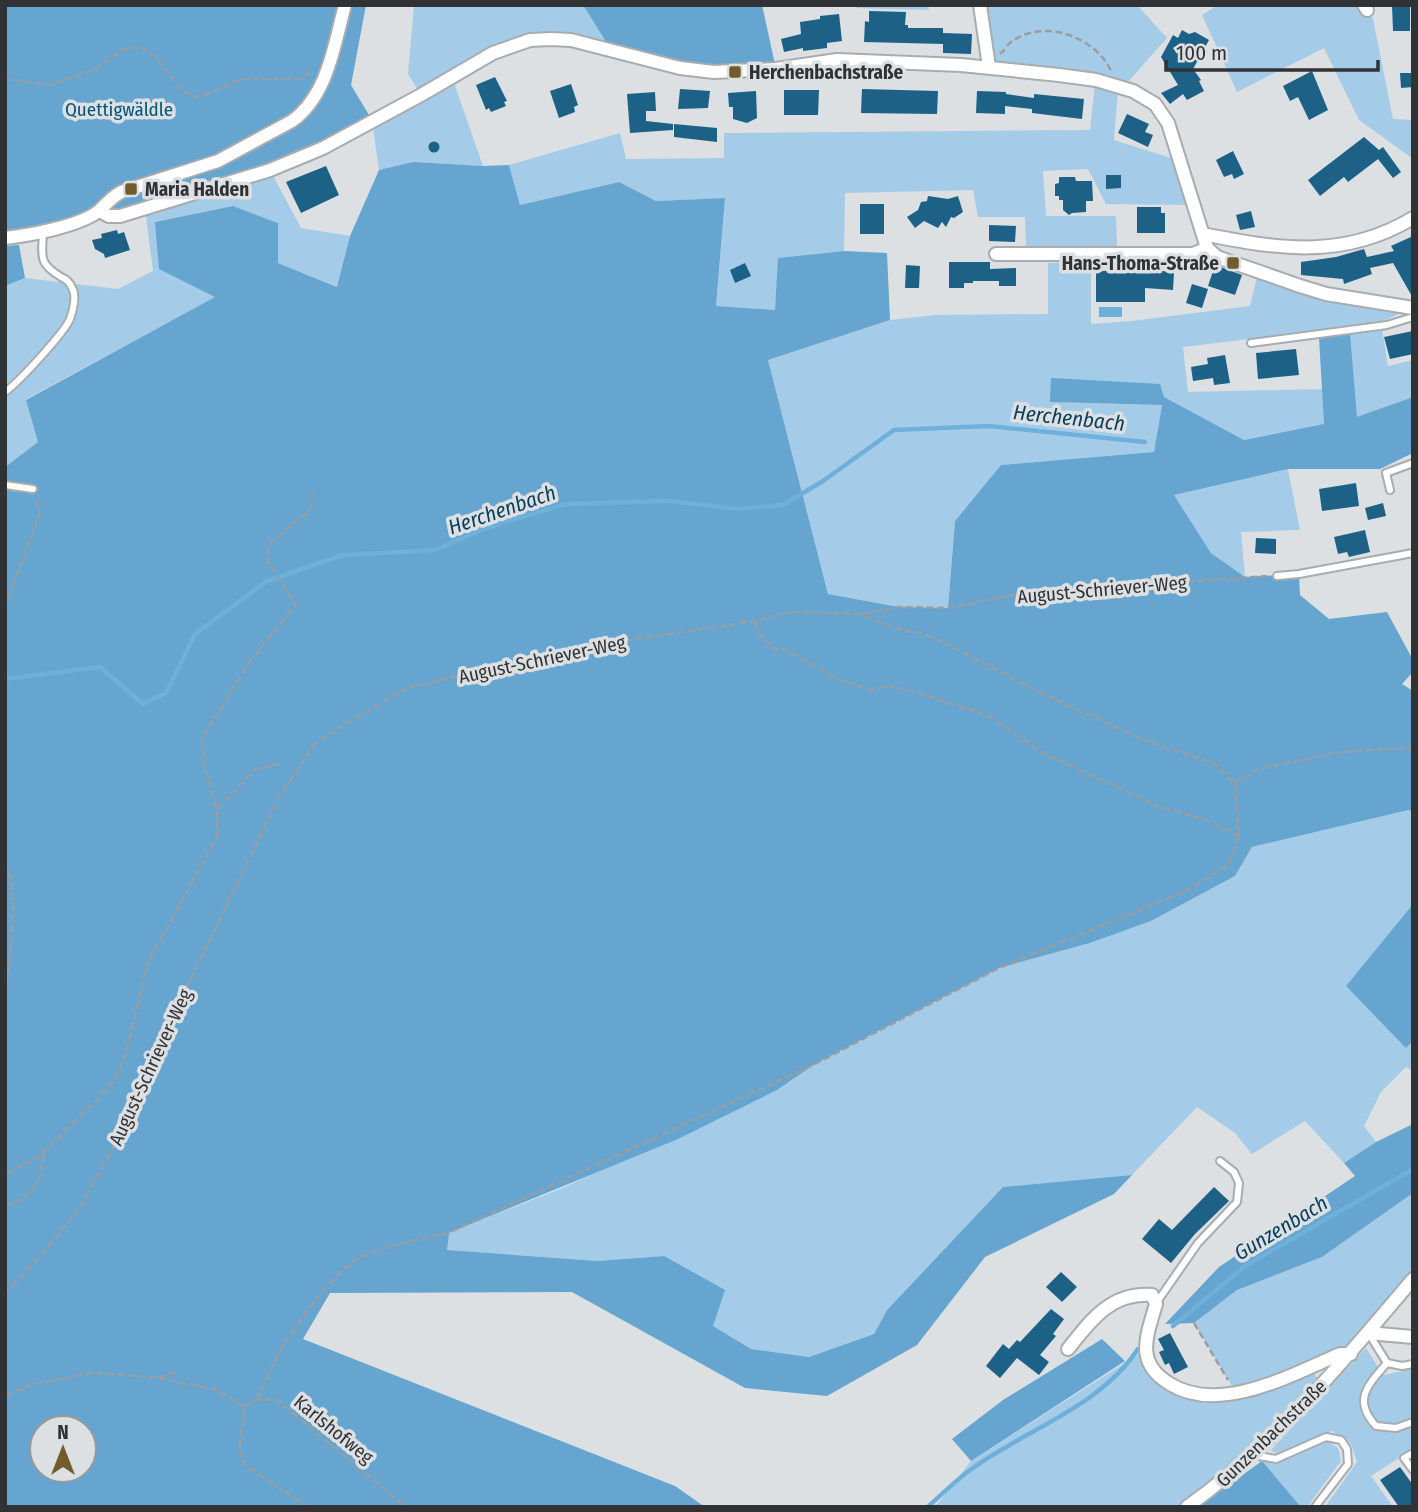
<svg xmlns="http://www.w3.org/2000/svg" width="1418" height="1512" font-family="'Fira Sans Condensed',sans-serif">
<rect width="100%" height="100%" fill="#dce0e2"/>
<g fill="#a4cce8">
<path d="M414 5H583L611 50 530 40 452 77 483 166 413 162 379 170 372 120 421 95 408 74Z"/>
<path d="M857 5H928L929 10 857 8Z"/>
<path d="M983 5H1137L1167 38 1127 83 990 64Z"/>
<path d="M1218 5H1364L1373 19 1393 119 1413 120V159L1359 120 1324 48 1237 92 1202 15Z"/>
<path d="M1095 83 1118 90 1114 140 1174 159 1191 205 1106 204 1088 169 1043 171 1046 216H1116L1117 246H1026L1025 217H978L973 190 845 193 844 251 779 258 775 310 716 306 725 198 656 201 619 182 520 205 509 165 620 133 626 159 724 158V133L1090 130Z"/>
<path d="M270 170 301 228 350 236 338 287 278 263 277 223 233 206 155 222 216 297 26 399 38 442 5 467V286L25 278 118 289 153 271 145 209Z"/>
<path d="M1091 262V324L1132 321 1250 306 1257 277 1405 311 1381 322 1388 366 1413 360V397L1357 418 1348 327 1183 347 1188 392 1322 389 1325 424 1244 440 1163 397 1050 402 1162 405 1154 452 1001 465 955 521 948 608 899 607 828 594 768 360 890 320 934 315 1048 314V263Z"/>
<path d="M1288 469 1300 530 1241 532 1245 577 1211 553 1174 495Z"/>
<path d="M1410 810 1413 813V904L1346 986 1407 1047 1413 1041V1071L1406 1067 1381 1092 1364 1126 1376 1142 1344 1163 1305 1121 1252 1154 1235 1133 1197 1107 1132 1175 1003 1187 887 1310 874 1334 809 1357 751 1349 712 1326 664 1256 597 1261 446 1250 448 1233 560 1189 777 1090 815 1064 999 968 1090 943 1151 921 1235 876 1252 847Z"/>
<path d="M1413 1193V1279L1351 1354 1311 1367 1321 1385 1187 1507H935L971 1461 1139 1354 1155 1375 1180 1390 1235 1391 1194 1323 1237 1290 1322 1257Z"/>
<path d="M1366 1348 1383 1375 1413 1369V1449L1371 1476 1393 1507H1325L1357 1462 1351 1444 1332 1431 1277 1454 1271 1450Z"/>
<path d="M1326 1440 1338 1448 1341 1461 1307 1507H1301L1262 1461 1274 1464Z"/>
</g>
<g fill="#65a5cf" fill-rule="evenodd">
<path d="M5 5H366L351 85 372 120 323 148 104 215 5 238Z"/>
<path d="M583 5H762L776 69 714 72 611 50Z"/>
<path d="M413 162 483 166 509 165 520 205 619 182 656 201 725 198 716 306 775 310 778 258 844 251 887 253 890 320 768 360 828 594 899 607 948 608 955 521 1001 465 1154 452 1162 405 1050 402 1051 378 1160 384 1164 397 1244 440 1324 424 1319 338 1350 334 1357 417 1413 397V453L1380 469H1288L1174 495 1211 553 1245 577 1299 574 1300 595 1329 619 1387 612 1413 660V672L1402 684 1413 691V813L1409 810 1252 847 1235 876 1151 921 1090 943 999 968 815 1064 777 1090 678 1139 449 1233 447 1250 597 1261 664 1256 725 1290 713 1326 751 1349 809 1357 874 1334 887 1310 1003 1187 1132 1175 1114 1194 985 1257 917 1345 827 1396 745 1388 572 1292 330 1293 303 1339 675 1486 705 1507H5V467L38 442 26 400 215 297 159 269 155 222 233 206 278 223V263L337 287 350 236 379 170ZM42 1428H84V1470H42Z"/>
<path d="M19 245 25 278 5 286V246Z"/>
<path d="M1413 904V1041L1406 1048 1346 986Z"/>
<path d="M1413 1124V1193L1322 1257 1237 1290 1194 1323 1165 1324 1219 1267 1355 1176 1344 1163 1376 1142Z"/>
<path d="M1102 1339 1125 1361 971 1461 952 1439 1003 1400Z"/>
<path d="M1262 1461 1301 1507H1198Z"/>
</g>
<rect fill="#6fb0da" x="1099" y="307" width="23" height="10"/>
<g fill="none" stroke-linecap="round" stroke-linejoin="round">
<g stroke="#6fb0da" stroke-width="4.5">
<path d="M5 679 100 667 143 704 166 693 195 634 267 581 343 555 435 550 486 528 566 504 669 501 738 509 783 505 823 481 894 430 989 426 1145 442"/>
<path d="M1173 1326 1245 1266 1413 1169"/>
<path d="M928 1507C942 1494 957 1479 973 1468 1027 1429 1100 1407 1138 1349"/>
</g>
</g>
<g fill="#1d6187">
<path d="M1392 5H1410V31H1393Z"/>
<path d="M869 11 906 12 905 25H908V28H943V33L972 34 971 54 943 53V44L864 42 865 21 869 22Z"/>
<path d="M839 14 842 41 827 43V48L803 51V48L784 52 781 39 801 34 800 22 820 19V16Z"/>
<path d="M1182 30 1189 34 1195 32 1209 40 1193 69 1201 80 1199 81 1204 91 1187 100 1183 94 1170 104 1161 93 1178 85 1161 57 1173 35 1178 38Z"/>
<path d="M1312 71 1328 110 1309 120 1298 97 1290 101 1283 86Z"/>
<path d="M1400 73H1413V87L1401 88Z"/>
<path d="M495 77 507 101 504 102 506 106 491 112 489 108 486 110 476 85Z"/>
<path d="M571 84 578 105 574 107 575 112 559 118 550 91Z"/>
<path d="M680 89 710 91 708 108 678 109Z"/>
<path d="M862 89 938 91 937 114 861 113Z"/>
<path d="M784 90H819L818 115H784Z"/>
<path d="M756 91 757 118 747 123 733 119V107H729L728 93Z"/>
<path d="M977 91 1006 92V94L1034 98V94L1084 99 1082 119 1032 113V109L1005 106V114L976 113Z"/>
<path d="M655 92 656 111H646V121L673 124V130L630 133 627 94Z"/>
<path d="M1127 114 1149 124 1145 132 1153 135 1148 147 1118 133Z"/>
<path d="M674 124 717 128V142L674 137Z"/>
<path d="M1364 137 1379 150 1383 147 1401 172 1393 178 1378 159 1348 182 1344 177 1320 196 1308 180Z"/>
<circle cx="434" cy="147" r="5.5"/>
<path d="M1233 151 1244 174 1234 179 1232 174 1224 177 1216 160Z"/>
<path d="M326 166 339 195 301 213 286 182Z"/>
<path d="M1106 175H1121V188L1106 189Z"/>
<path d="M1059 177H1075L1076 181H1092L1093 201H1086V212L1072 213 1069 215 1063 210V200H1059V196H1055V184L1059 183Z"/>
<path d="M928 196 948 199 958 196 963 212 954 218 951 217 946 227 942 222 938 228 924 221 915 228 907 217 918 210 921 202 927 201Z"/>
<rect x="860" y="204" width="24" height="30"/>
<path d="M1137 207H1161V213H1165V233H1137Z"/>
<path d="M1251 211 1255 227 1240 230 1236 215Z"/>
<path d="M989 225 1016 226 1015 242 989 241Z"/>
<path d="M117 230 118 234 124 232 130 250 105 258 104 254 95 249 92 240 102 238 101 234Z"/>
<path d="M1413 236V298L1393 263 1370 268 1372 274 1344 284 1343 279 1301 275V262L1336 257 1364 249 1367 257 1394 251 1391 246Z"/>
<path d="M949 262H990V269L1016 268V286H999V281H973V283H964V288H949Z"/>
<path d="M745 263 751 276 735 283 730 270Z"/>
<path d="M906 265 920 266 919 288H905Z"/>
<path d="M1215 265 1242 275 1235 295 1208 286Z"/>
<path d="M1152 270 1174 272 1173 290 1145 288V302H1096V271Z"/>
<path d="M1192 284 1208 289 1202 308 1186 303Z"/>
<path d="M1413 331V354L1390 359 1384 337Z"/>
<path d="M1296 349 1299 375 1258 379 1256 353Z"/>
<path d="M1225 355 1230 383 1214 385 1213 378 1193 381 1191 367 1208 364 1207 358Z"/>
<path d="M1356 483 1359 506 1322 511 1319 489Z"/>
<path d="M1383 503 1386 516 1368 520 1365 508Z"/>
<path d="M1365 530 1370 552 1349 557 1347 552 1338 554 1334 537Z"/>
<path d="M1256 538 1276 539V554L1255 553Z"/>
<path d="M1214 1187 1229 1201 1195 1234 1171 1263 1142 1239 1159 1219 1172 1230Z"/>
<path d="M1061 1272 1077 1287 1062 1302 1046 1287Z"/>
<path d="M1051 1309 1064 1319 1053 1334 1056 1336 1040 1355 1049 1362 1039 1375 1017 1358 1000 1378 986 1366 1003 1344 1009 1349 1017 1340 1020 1342Z"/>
<path d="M1170 1333 1188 1367 1174 1374 1169 1363 1165 1365 1159 1352 1164 1350 1158 1339Z"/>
<path d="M1400 1467 1413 1485V1507H1399L1380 1480Z"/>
</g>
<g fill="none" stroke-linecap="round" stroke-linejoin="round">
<g stroke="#a8acae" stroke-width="10">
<g id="lane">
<path d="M1251 343 1387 325 1413 317"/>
<path d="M5 392C19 382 64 333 70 319 73 311 77 295 72 288 70 282 66 279 61 277 38 263 42 257 43 232"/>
<path d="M5 485 33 489"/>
<path d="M1390 490 1386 473 1413 463"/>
<path d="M1277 576 1299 574 1413 553"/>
<path d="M1157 1302 1198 1243 1237 1202 1239 1183 1234 1172 1220 1161"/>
<path d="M1369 1334 1387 1363 1402 1366 1413 1364"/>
<path d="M1387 1363C1368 1385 1352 1400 1376 1426L1396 1428 1413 1422"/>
<path d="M1413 1453 1404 1458 1413 1470"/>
<path d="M1253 1455 1276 1459 1326 1437 1341 1440 1347 1449 1348 1464 1315 1507"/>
</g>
</g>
<g stroke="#a8acae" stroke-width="16">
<g id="street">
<path d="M980 5 989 67"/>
<path d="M1364 5 1367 10"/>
<path d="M99 211 109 216H120L270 170 323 148 421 95 493 53 530 40 551 39 571 40 680 68 714 72 776 69 837 60 961 65 1059 75 1096 80 1133 91 1155 104 1168 123 1207 248 1217 257 1300 286 1326 294 1413 308"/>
<path d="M1203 234C1278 249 1343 260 1413 218"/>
<path d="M5 238C30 235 81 226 100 210 107 203 112 197 121 192L218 161 292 121C328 95 334 45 345 5"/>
<path d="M996 254H1193L1207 248"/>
<path d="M1368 1333 1413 1337"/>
<path d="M1068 1349C1091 1320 1111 1292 1152 1295L1156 1304C1146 1338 1135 1363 1170 1384 1220 1415 1293 1374 1340 1354H1351"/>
<path d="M1187 1507C1275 1444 1344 1361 1413 1279"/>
</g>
</g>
<g stroke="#9b9ea0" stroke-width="2.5" stroke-dasharray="7 3.5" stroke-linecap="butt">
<path d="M1000 54C1004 51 1007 45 1011 42 1043 18 1095 36 1111 71"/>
<path d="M5 76 7 79 49 85 95 69 123 49 140 47 156 57 177 85 192 97 206 95 241 79H298L312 71"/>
<path d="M5 606 40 513 36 499"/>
<path d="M755 622 760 635 776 650 784 649 842 681 874 690 885 686 901 688 987 715 1043 753 1160 807 1204 819 1239 836"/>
<path d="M1235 783 1259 769 1333 753 1413 747"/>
<path d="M217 809 256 769 283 763"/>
<path d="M5 863C21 890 9 961 5 994"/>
<path d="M5 1173 38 1158 114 1082 126 1054 148 962 217 837V809L205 768 202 739 248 664 296 605 267 560 269 544 310 510 313 491"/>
<path d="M5 1206C38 1194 38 1182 45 1152"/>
<path d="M5 1293 46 1250 79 1209 120 1135 181 999 278 799 315 743 404 689 570 649 755 621 790 612 861 614 899 607 948 608 1024 593 1267 576"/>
<path d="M1194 1323 1228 1380"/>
<path d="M159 1378 177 1371"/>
<path d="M5 1395 35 1384 90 1373 125 1375 159 1378 217 1390 245 1407"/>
<path d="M258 1399C273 1359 294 1326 321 1294 332 1281 342 1268 356 1260 383 1245 418 1240 448 1233L815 1064 999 968 1186 891 1228 865 1239 836 1235 783 1215 764 1142 739 1045 695 943 642 921 633 903 631 861 614"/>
<path d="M308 1507 246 1466 239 1450 245 1407 258 1399 277 1400 406 1507"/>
</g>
<use href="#lane" stroke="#fff" stroke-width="6"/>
<use href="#street" stroke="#fff" stroke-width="12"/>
</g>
<g fill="#725c2c" stroke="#dce0e2" stroke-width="2.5">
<rect x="728" y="65" width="14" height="14" rx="3.5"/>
<rect x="124" y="182" width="14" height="14" rx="3.5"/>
<rect x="1226" y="256" width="14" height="14" rx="3.5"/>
</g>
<g text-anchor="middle" stroke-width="7" stroke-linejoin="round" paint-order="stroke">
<g font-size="19" font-weight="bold" fill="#313233" stroke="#dce0e2" text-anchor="start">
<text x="749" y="79">Herchenbachstraße</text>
<text x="145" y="196">Maria Halden</text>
<text x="1219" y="270" text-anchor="end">Hans-Thoma-Straße</text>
</g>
<g font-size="19" fill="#00557d" stroke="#dce0e2">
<text x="119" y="116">Quettigwäldle</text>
</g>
<g font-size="19" fill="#313233" stroke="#dce0e2">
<text transform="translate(1102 589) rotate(-5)" y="7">August-Schriever-Weg</text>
<text transform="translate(542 659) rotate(-12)" y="7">August-Schriever-Weg</text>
<text transform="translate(150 1067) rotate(-65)" y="7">August-Schriever-Weg</text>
<text transform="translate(334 1429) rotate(39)" y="7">Karlshofweg</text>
<text transform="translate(1271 1433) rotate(-44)" y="7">Gunzenbachstraße</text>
</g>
<g font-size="21" font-style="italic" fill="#083e5b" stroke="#dce0e2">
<text transform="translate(1069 418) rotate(6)" y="7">Herchenbach</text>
<text transform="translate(502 510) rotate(-19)" y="7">Herchenbach</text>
<text transform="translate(1281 1228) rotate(-31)" y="7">Gunzenbach</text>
</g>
</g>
<rect width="1418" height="1512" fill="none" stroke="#313233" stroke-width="14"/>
<g transform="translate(63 1449)"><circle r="33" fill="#dce0e2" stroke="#989a9c" stroke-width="2"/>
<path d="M0-5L12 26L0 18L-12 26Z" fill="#725c2c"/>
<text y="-10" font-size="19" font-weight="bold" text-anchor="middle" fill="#313233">N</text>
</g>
<path d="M1166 60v10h212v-10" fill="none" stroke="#313233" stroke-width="3.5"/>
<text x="1176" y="60" font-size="21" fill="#313233" stroke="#dce0e2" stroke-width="5" paint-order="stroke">100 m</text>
</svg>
